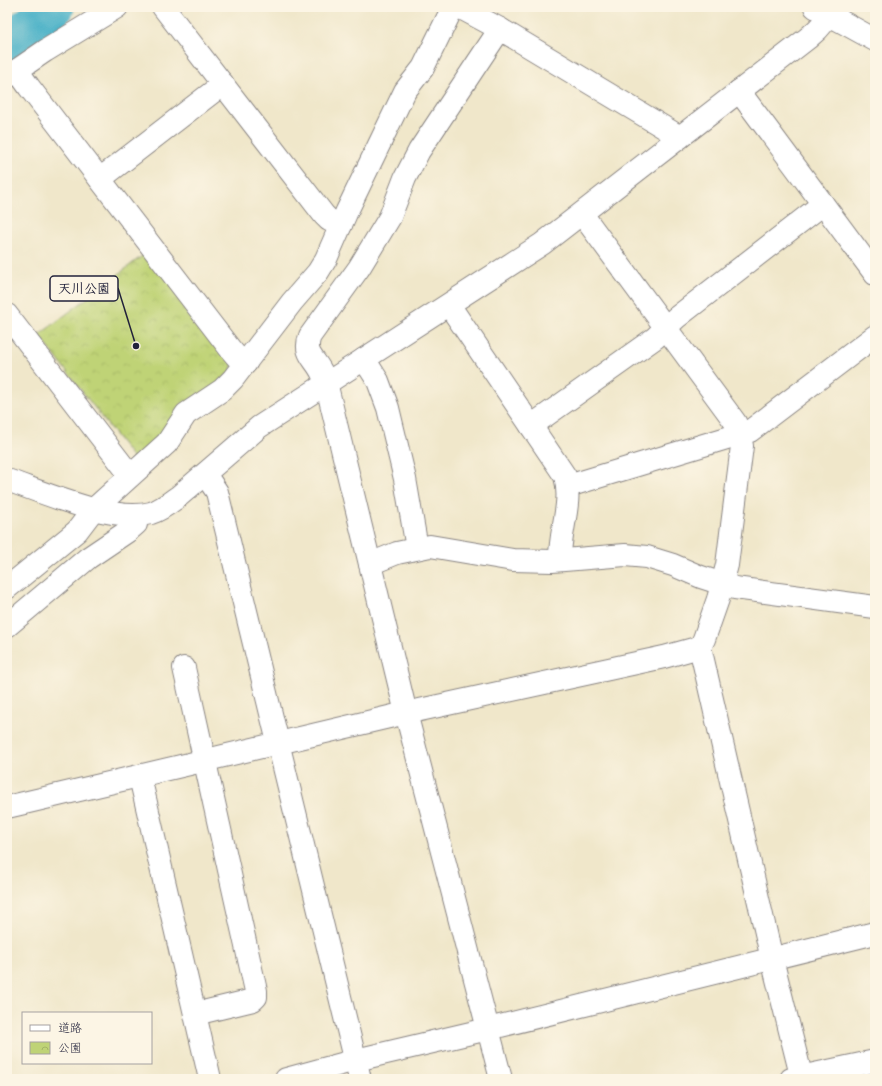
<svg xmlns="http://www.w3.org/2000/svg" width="882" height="1086" font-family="Delius,'Klee One',sans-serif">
<defs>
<pattern id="park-crowns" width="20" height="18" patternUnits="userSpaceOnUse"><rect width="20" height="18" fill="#bfd376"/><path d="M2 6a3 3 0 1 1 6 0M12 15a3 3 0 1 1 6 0" fill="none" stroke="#a4b567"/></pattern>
</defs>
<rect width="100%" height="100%" fill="#fcf5e5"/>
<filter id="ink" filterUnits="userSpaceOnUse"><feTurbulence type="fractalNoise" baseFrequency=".025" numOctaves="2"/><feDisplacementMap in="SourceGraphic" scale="8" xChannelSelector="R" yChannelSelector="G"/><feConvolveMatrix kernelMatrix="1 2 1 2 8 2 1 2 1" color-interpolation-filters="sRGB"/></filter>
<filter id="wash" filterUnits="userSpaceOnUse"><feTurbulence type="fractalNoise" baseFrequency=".012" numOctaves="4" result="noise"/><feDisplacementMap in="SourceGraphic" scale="16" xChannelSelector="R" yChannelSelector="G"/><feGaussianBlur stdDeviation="0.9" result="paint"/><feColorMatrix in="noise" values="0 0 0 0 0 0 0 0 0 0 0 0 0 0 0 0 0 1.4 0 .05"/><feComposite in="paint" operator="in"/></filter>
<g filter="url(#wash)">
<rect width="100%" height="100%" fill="#f0e7ca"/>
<path fill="url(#park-crowns)" stroke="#707a58" d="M150 250 234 358 231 371 143 458H133L39 335Z"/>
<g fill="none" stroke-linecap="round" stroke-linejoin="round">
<path stroke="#48b1c7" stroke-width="39" d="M7 42 55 7"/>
</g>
</g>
<g filter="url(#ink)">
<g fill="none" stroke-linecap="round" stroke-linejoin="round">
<g stroke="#898482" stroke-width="24">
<g id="minor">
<path d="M163 7 324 215 329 220 341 225"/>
<path d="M459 7 500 29 680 137"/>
<path d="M815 7 875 40"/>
<path d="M500 29 419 151 405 178 390 217 359 268 310 336C303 354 315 358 322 373 326 381 328 390 330 399L406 713 501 1079"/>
<path d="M17 70 29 87 231 350 237 357 246 363"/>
<path d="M7 77 45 51 117 7"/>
<path d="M739 91 875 274"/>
<path d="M100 179 223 84"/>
<path d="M449 305 565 476C573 503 559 532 560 560"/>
<path d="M7 315 130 475"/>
<path d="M364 359 378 381 388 408 405 479 417 548"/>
<path d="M531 426 655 338 676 318 823 204"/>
<path d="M205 474 217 492 360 1079"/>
<path d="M7 480C45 493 113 523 151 513 161 510 171 502 179 496L259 427 542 244 808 38 818 29 837 7"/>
<path d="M568 486 750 431 875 336"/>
<path d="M370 564 397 553 430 546 513 560 552 561 625 555 647 557 673 565 701 577 735 588 875 607"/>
<path d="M7 588 77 531 93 510 167 443 186 414 222 390 233 379 292 302 318 272 326 259 347 211 405 91 423 68 453 7"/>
<path d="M7 626 88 558 128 531 136 524V516"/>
<path d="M700 647 772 959 802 1079"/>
<path d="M184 668 256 991V997L253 1000 195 1014"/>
<path d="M140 777 210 1079"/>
<path d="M7 807 406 713 664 657 700 647 704 639 718 599 727 565 742 446 739 431 735 422 582 214"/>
<path d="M286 1079 356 1060 488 1029 875 933"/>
<path d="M791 1079 875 1061"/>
</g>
</g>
<use href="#minor" stroke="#fff" stroke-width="22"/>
</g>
</g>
<path fill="none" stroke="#22223b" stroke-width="1.5" d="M136 346L118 288"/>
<circle fill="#22223b" stroke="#fcf5e5" stroke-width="1.5" cx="136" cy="346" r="4"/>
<rect fill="#fcf5e5" stroke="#22223b" stroke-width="1.5" x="50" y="276" width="68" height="25" rx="4"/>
<g font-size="13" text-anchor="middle" font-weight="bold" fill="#22223b">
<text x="84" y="293">天川公園</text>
</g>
<rect width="882" height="1086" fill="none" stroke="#fcf5e5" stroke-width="24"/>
<rect x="22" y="1012" width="130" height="52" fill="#fcf5e5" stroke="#a5a1a1"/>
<rect x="30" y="1025" width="20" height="6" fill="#ffffff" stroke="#a5a1a1"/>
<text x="58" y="1032" font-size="12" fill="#22223b">道路</text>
<rect x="30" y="1042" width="20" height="12" fill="url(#park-crowns)" stroke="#a5a1a1"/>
<text x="58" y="1052" font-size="12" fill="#22223b">公園</text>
</svg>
